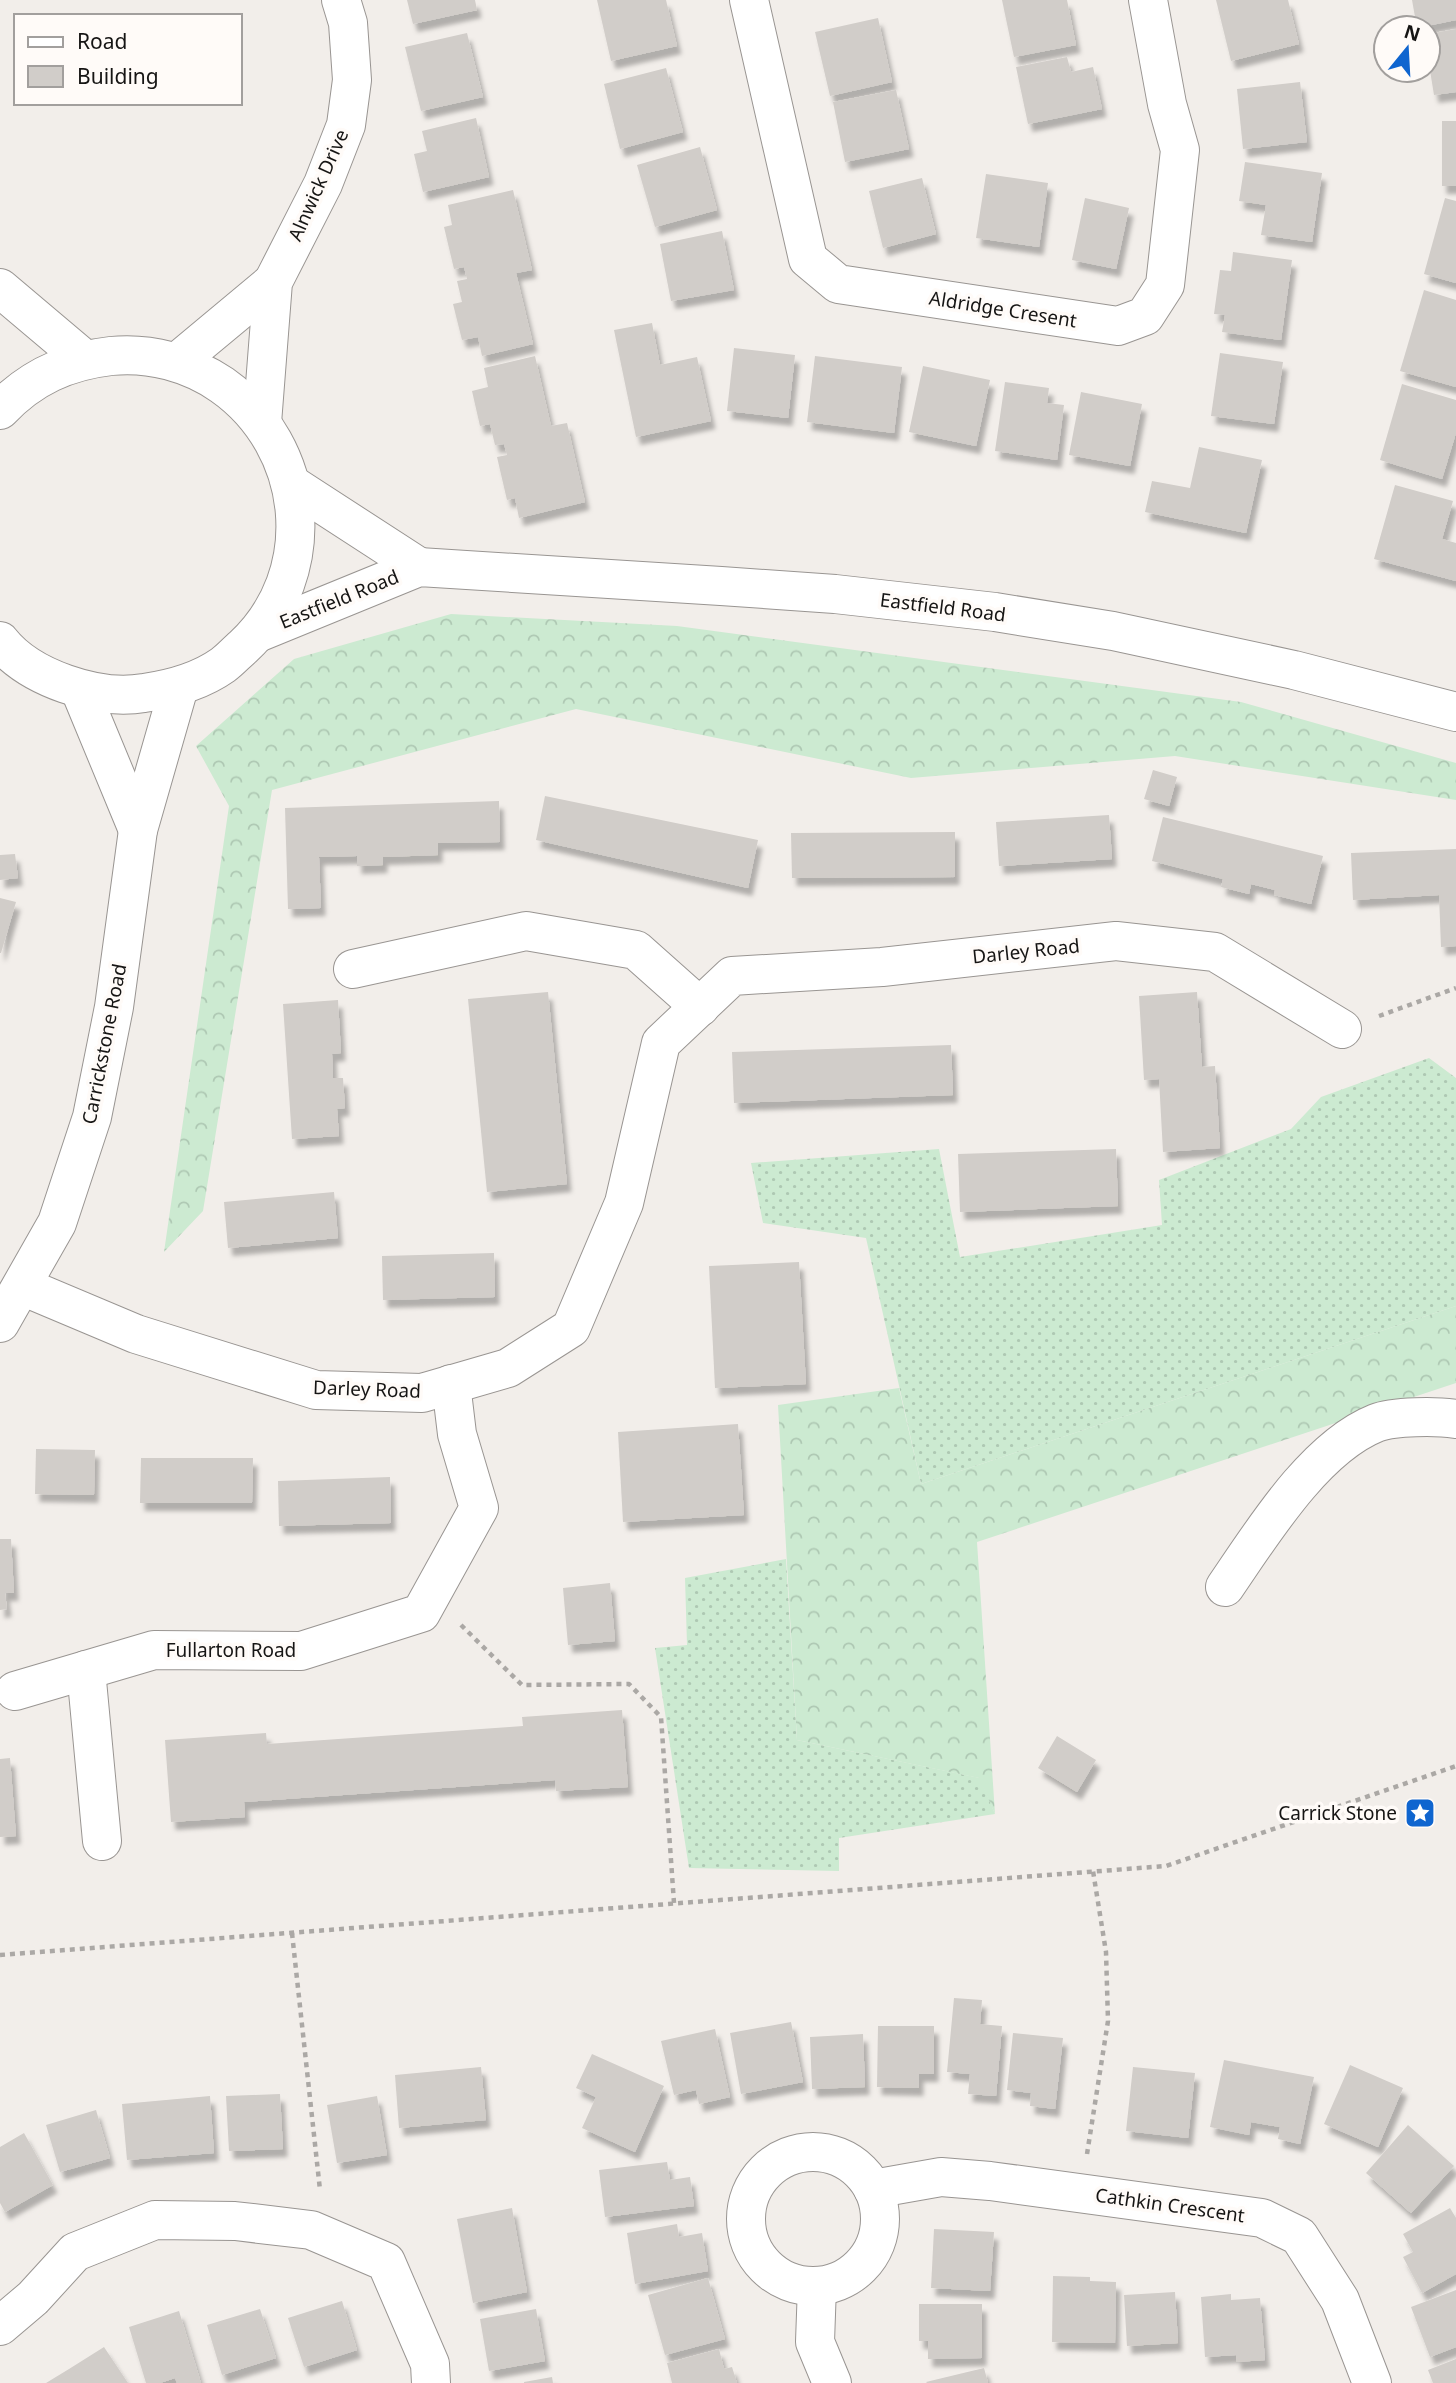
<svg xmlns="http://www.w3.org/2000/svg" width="1456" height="2383" font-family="'Noto Sans',sans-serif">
<defs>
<pattern id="grass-dots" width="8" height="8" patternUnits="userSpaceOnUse" patternTransform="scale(1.75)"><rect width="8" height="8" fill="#ccead1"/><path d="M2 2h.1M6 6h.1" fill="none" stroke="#aec8b3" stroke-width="1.8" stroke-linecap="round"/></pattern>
<pattern id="forest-crowns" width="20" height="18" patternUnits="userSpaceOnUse" patternTransform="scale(1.75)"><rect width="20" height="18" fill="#ccead1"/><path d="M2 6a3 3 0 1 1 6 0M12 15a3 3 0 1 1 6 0" fill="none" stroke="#aec8b3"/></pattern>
<filter id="shadow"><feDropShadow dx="4.5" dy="8" stdDeviation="2" flood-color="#0004"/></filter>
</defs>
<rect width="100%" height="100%" fill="#f2eeea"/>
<g fill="url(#grass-dots)">
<path d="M1429 1058 1456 1078V1306L921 1484 866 1238 763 1223 751 1163 939 1149 960 1257 1162 1225 1159 1180 1291 1129 1321 1097Z"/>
<path d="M786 1559 797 1740 980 1778 995 1814 839 1838V1871L689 1868 655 1648 687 1645 685 1578Z"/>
</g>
<g fill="url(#forest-crowns)">
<path d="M451 614 677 626 1241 702 1456 763V800L1175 756 911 778 576 709 272 790 203 1211 164 1252 229 806 196 746 294 659Z"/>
<path d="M1456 1306V1383L977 1542 995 1814 979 1778 797 1740 778 1405 899 1388 921 1484Z"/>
</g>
<g fill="#d1cdc9" filter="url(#shadow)">
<path d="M407 0H475L477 10 413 24Z"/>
<path d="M597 0H666L677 46 611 61Z"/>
<path d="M1002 0H1067L1076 45 1014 57Z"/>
<path d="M1216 0H1288L1299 44 1231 61Z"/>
<path d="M1412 0H1456V20L1417 28Z"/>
<path d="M878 18 892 82 830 96 815 32Z"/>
<path d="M1456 29V92L1434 95 1428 58V34Z"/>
<path d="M467 33 483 97 421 111 405 47Z"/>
<path d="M1067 57 1071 72 1093 67 1102 109 1028 124 1016 67Z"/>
<path d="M666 68 683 132 620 149 604 84Z"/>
<path d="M1300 82 1307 142 1243 149 1237 89Z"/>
<path d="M896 90 909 149 845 162 833 102Z"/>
<path d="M476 118 489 177 423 192 414 154 427 151 422 131Z"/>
<rect x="1442" y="121" width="14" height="65"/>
<path d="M700 147 717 210 655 227 637 165Z"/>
<path d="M1245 162 1322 173 1312 242 1261 235 1266 205 1239 201Z"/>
<path d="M986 174 1048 183 1039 247 976 238Z"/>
<path d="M922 178 936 234 883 248 869 191Z"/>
<path d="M513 190 532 270 516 273 533 344 482 356 478 337 462 340 453 304 462 302 457 281 467 279 464 267 454 269 444 227 452 225 448 205Z"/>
<path d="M1085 198 1129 208 1116 269 1072 260Z"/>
<path d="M1445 198 1456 201V283L1424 274Z"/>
<path d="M722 231 734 290 671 301 660 244Z"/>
<path d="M1233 252 1292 260 1281 340 1222 332 1225 315 1214 314 1220 270 1231 271Z"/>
<path d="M1424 290 1456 300V387L1400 371Z"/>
<path d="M652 323 660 365 697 357 711 421 636 437 614 330Z"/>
<path d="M734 348 795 355 788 418 727 411Z"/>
<path d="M1220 353 1283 362 1274 424 1211 416Z"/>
<path d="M535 356 551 426 567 423 585 502 519 518 515 498 507 500 497 457 507 455 504 444 495 445 490 424 480 426 472 391 488 387 484 368Z"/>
<path d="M815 356 902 367 894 433 807 422Z"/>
<path d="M923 366 990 380 976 446 909 432Z"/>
<path d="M1005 382 1049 388 1047 403 1064 405 1057 460 995 451Z"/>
<path d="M1402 384 1456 400V433L1442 479 1380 460Z"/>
<path d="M1081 392 1142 404 1130 466 1069 455Z"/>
<path d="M1199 447 1262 460 1246 533 1145 512 1152 481 1190 488Z"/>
<path d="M1395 485 1453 501 1442 539 1456 543V581L1374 559Z"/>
<path d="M1153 770 1177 777 1169 806 1144 799Z"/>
<path d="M545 796 758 840 748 888 536 840Z"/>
<path d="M499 801 500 842 438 843V855L383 857V865L357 866V856L319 857 321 908 288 909 285 808Z"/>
<path d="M1109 815 1112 859 999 866 996 822Z"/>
<path d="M1163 817 1323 856 1311 904 1274 895 1275 890 1251 884 1249 894 1221 887 1223 879 1152 861Z"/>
<path d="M955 832V877L792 878 791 833Z"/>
<path d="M1456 849V946L1441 947 1439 895 1353 900 1351 853Z"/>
<path d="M15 854 18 878 0 880V855Z"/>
<path d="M0 898 16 902 1 953H0Z"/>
<path d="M548 992 567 1184 487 1192 468 999Z"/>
<path d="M1197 992 1202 1067 1215 1066 1220 1148 1163 1152 1159 1079 1144 1080 1139 996Z"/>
<path d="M338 1000 341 1053 332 1054 333 1078H343L345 1108 337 1109 339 1136 292 1139 283 1004Z"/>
<path d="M951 1045 953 1095 734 1103 732 1052Z"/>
<path d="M1116 1149 1118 1206 960 1212 958 1154Z"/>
<path d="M334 1192 338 1238 228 1248 224 1202Z"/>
<path d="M494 1253 495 1297 383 1300 382 1256Z"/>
<path d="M799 1262 806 1384 715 1388 709 1266Z"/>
<path d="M738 1424 744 1515 623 1522 618 1432Z"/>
<path d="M36 1449 95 1450 94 1495 35 1494Z"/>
<path d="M141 1458H253L252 1503H140Z"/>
<path d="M390 1477 391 1523 279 1526 278 1481Z"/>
<path d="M0 1539H11L14 1593H5L7 1609 0 1610Z"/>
<path d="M610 1583 615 1641 568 1645 563 1588Z"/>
<path d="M622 1710 628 1787 556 1791 555 1780 244 1802 245 1817 171 1822 165 1740 266 1733 267 1744 523 1726 522 1717Z"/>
<path d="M1057 1736 1096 1760 1077 1792 1038 1768Z"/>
<path d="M10 1758 16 1836 0 1837V1759Z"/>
<path d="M954 1998 982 2000 980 2024 1002 2026 996 2096 968 2094 970 2074 947 2072Z"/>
<path d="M791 2022 803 2082 741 2094 730 2033Z"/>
<path d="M878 2026H934V2074H919V2088L877 2087Z"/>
<path d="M715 2029 730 2097 699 2104 696 2090 674 2095 661 2041Z"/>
<path d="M1013 2033 1063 2038 1055 2109 1030 2106 1031 2093 1007 2090Z"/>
<path d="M863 2034 865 2087 812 2089 810 2037Z"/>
<path d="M592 2054 664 2086 635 2152 582 2128 596 2097 576 2088Z"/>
<path d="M1224 2060 1314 2077 1300 2144 1278 2139 1280 2127 1251 2122 1249 2135 1210 2127Z"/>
<path d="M1350 2065 1403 2088 1378 2147 1324 2124Z"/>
<path d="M481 2067 486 2120 399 2128 395 2075Z"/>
<path d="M1133 2067 1195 2073 1188 2138 1126 2131Z"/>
<path d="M280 2094 283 2149 229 2151 226 2096Z"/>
<path d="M210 2096 214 2153 127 2160 122 2104Z"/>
<path d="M377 2096 387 2155 337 2163 327 2105Z"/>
<path d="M96 2110 110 2158 60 2172 46 2125Z"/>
<path d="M1408 2125 1454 2166 1411 2213 1366 2173Z"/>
<path d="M24 2133 53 2185 5 2212 0 2203V2147Z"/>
<path d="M667 2162 670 2180 690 2177 694 2206 605 2217 599 2170Z"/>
<path d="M512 2208 527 2292 473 2303 457 2219Z"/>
<path d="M1450 2208 1456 2218V2274L1422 2293 1403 2257 1413 2252 1403 2234Z"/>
<path d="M677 2224 679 2237 702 2233 708 2271 635 2284 627 2233Z"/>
<path d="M934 2229 994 2232 990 2291 931 2288Z"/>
<path d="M1053 2276 1090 2277V2281L1116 2282 1115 2343 1052 2342Z"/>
<path d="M708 2278 725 2339 665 2355 648 2295Z"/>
<path d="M1456 2290V2347L1430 2357 1411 2307Z"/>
<path d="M1175 2292 1178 2343 1127 2346 1124 2295Z"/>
<path d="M1231 2294V2300L1260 2298 1265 2360 1236 2362V2355L1205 2357 1201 2297Z"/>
<path d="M342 2301 357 2350 304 2367 288 2318Z"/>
<path d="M919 2304H982V2358L928 2359V2341H919Z"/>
<path d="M260 2309 276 2358 222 2375 207 2325Z"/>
<path d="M536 2309 545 2361 489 2371 480 2319Z"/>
<path d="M179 2311 201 2383H177L175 2378 160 2383H146L129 2327Z"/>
<path d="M104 2347 128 2383H46L69 2369Z"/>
<path d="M719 2349 724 2369 732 2367 737 2383H672L667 2363Z"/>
<path d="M1456 2359V2383H1433L1428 2370Z"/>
<path d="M984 2368 988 2383H927L926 2382Z"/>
<path d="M552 2377 553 2383H524V2382Z"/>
</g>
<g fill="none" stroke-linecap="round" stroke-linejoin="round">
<g stroke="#999592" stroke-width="40">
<g id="minor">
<path d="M749 0 808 259 838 284 1118 326 1145 316 1165 285 1180 150 1167 104 1148 0"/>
<path d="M0 288 84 359"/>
<path d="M177 362 273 282"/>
<path d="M0 410C31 377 67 361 111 356 150 352 190 363 222 385 309 446 322 574 243 647 236 653 230 660 223 665 199 682 172 689 144 693 98 701 29 678 0 641"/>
<path d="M262 423 273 282 323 184 346 125 352 80 348 23 341 0"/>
<path d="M291 484 419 567"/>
<path d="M260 632 419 567 721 586 835 594 995 612 1113 631 1294 670 1456 712"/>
<path d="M80 690 138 830"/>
<path d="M353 969 526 931 636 950 700 1007"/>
<path d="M22 1286 136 1334 316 1390 422 1393 508 1368 571 1328 624 1203 661 1043 732 976 882 967 1116 941 1215 952 1342 1029"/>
<path d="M0 1323 57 1223 92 1117 114 1007 138 830 179 687"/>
<path d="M1225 1587C1262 1533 1314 1448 1376 1423 1394 1416 1437 1416 1456 1419"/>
<path d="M86 1670 102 1841"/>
<path d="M15 1691 154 1650 301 1651 421 1613 479 1508 457 1434 451 1384"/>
<circle cx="813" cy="2219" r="67"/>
<path d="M873 2189 941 2177 990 2181 1262 2218 1299 2236 1340 2300 1372 2383"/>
<path d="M817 2286 815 2342 832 2383"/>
<path d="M0 2326 33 2298 75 2252 155 2220 235 2221 311 2230 386 2262 430 2364 431 2383"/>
</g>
</g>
<g stroke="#aba8a5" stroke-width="4.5" stroke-dasharray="5 5" stroke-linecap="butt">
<path d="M1379 1016 1456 988"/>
<path d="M461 1625 522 1685 629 1684 661 1717 674 1903"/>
<path d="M292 1933 320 2190"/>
<path d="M0 1955 1166 1866 1456 1766"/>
<path d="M1087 2154 1108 2021 1106 1952 1093 1871"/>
</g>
<use href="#minor" stroke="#fff" stroke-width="38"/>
</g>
<defs>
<g id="sight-square" transform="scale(1.575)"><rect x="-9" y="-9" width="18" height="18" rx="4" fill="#0f65cf" stroke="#fffbf8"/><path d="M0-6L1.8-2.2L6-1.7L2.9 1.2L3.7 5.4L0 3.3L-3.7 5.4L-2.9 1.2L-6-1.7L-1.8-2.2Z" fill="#fff"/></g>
</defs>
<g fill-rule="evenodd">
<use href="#sight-square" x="1420" y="1813"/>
</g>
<g text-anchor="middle" stroke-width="7" stroke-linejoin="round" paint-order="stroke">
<g font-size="19" fill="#161514" stroke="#fffbf8">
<text transform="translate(318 185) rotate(-66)" y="7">Alnwick Drive</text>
<text transform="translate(1003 309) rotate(9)" y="7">Aldridge Cresent</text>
<text transform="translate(339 599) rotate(-22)" y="7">Eastfield Road</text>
<text transform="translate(943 607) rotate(7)" y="7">Eastfield Road</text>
<text transform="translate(1026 951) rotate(-6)" y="7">Darley Road</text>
<text transform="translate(104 1044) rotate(-79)" y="7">Carrickstone Road</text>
<text transform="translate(367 1389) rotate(2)" y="7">Darley Road</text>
<text x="231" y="1657">Fullarton Road</text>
<text transform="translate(1170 2205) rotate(8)" y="7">Cathkin Crescent</text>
</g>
<g font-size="19" fill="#161514" stroke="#fffbf8" text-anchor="end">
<text x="1397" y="1820">Carrick Stone</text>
</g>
</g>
<rect x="14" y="14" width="228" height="91" fill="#fffbf8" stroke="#a29f9d" stroke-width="2"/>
<rect x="28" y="37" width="35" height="10" fill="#ffffff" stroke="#a29f9d" stroke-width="2"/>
<text x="77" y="49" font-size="21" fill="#161514">Road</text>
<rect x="28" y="66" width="35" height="21" fill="#d1cdc9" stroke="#a29f9d" stroke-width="2"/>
<text x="77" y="84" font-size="21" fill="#161514">Building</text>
<g transform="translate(1407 49) rotate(18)"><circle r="33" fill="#fffbf8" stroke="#a29f9d" stroke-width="2"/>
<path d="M0-5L12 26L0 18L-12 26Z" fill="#0f65cf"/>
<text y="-10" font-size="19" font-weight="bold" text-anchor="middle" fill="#161514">N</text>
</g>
</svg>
